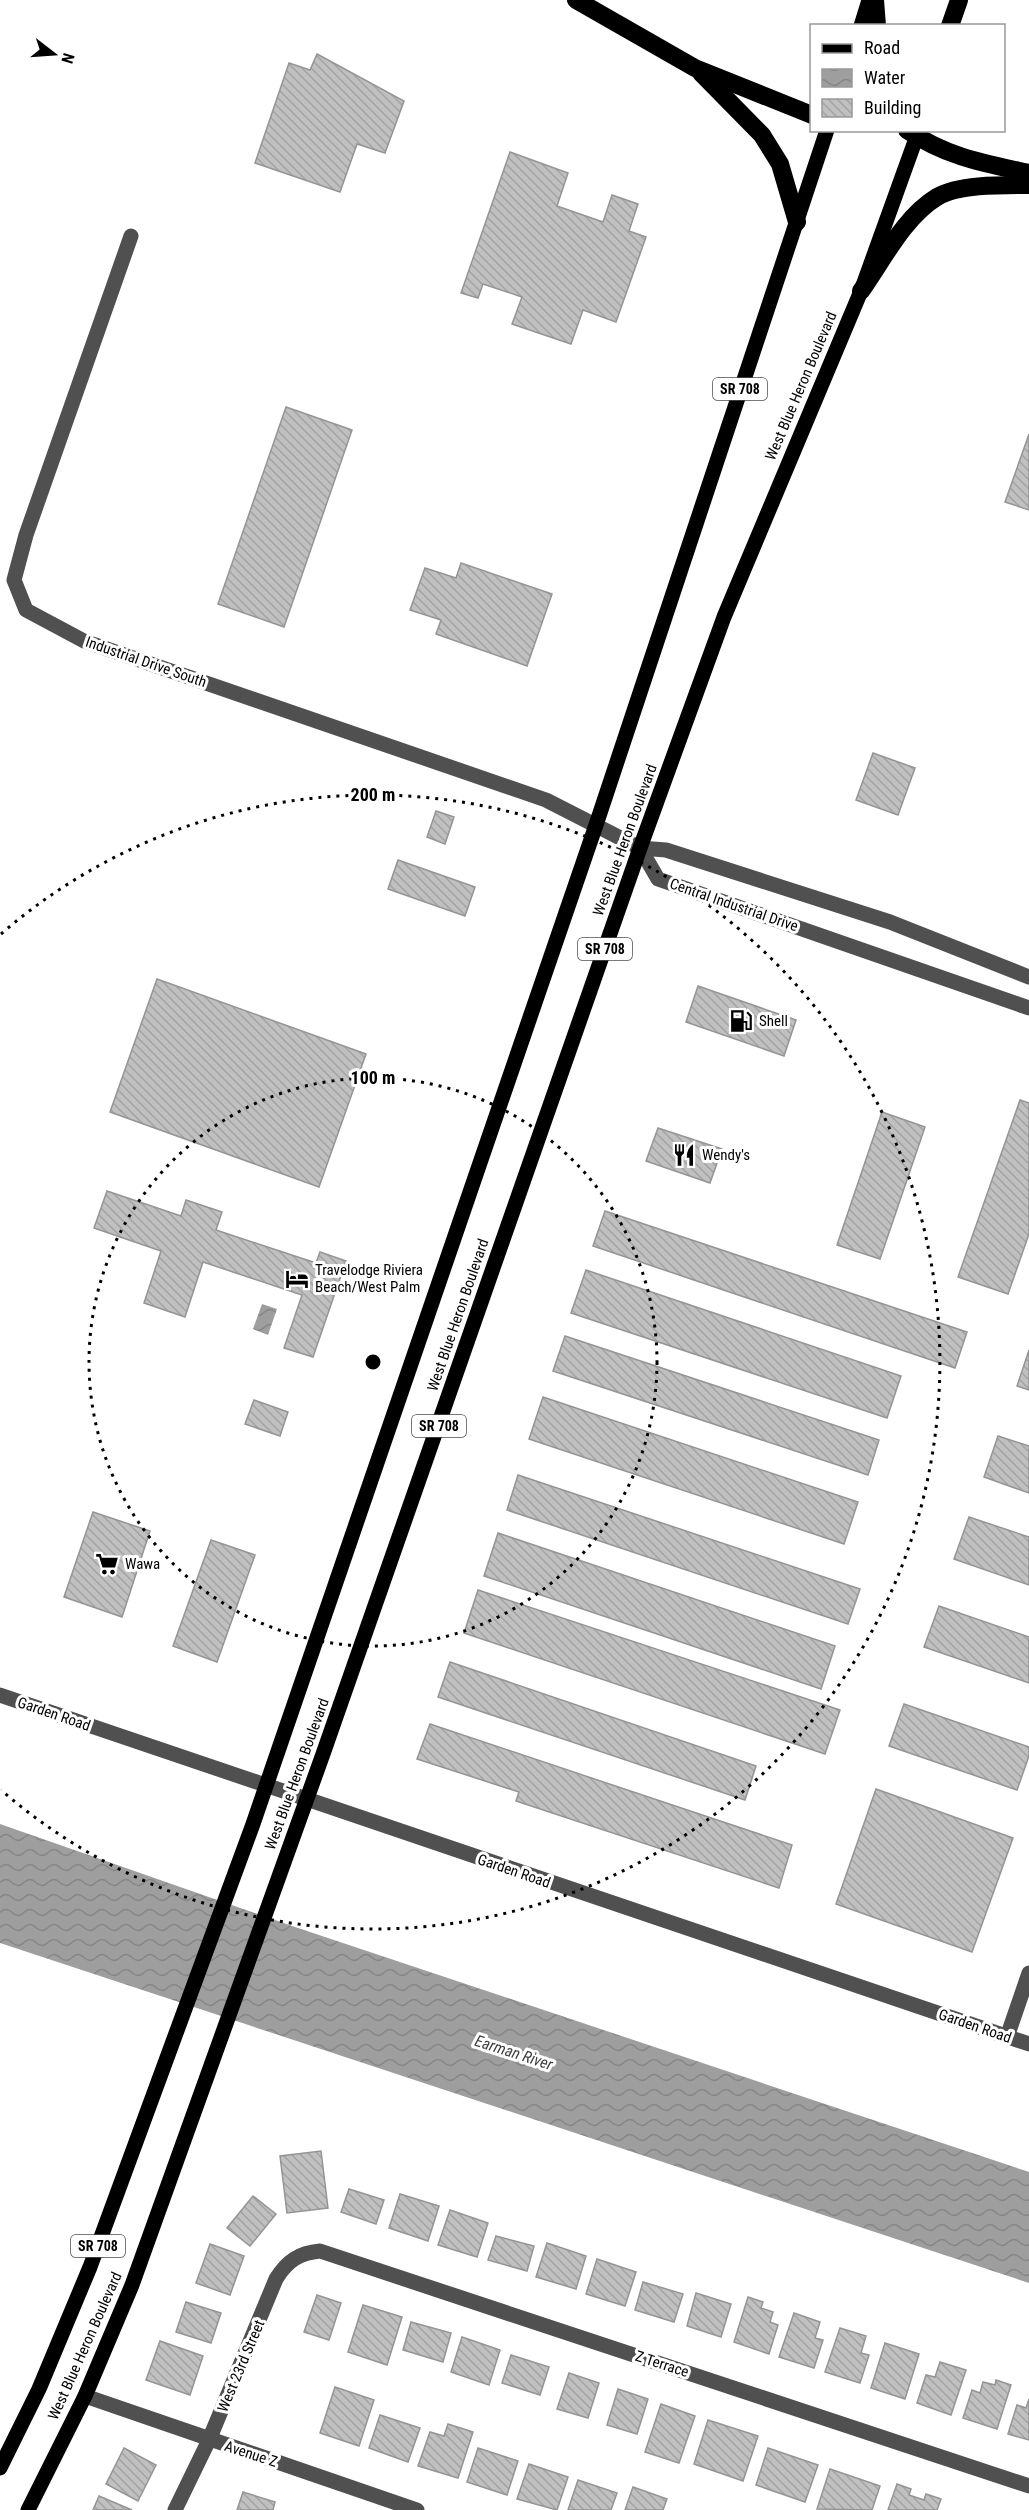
<svg xmlns="http://www.w3.org/2000/svg" width="1029" height="2510" font-family="'Roboto Condensed',sans-serif">
<defs>
<pattern id="water-waves" width="16" height="10" patternUnits="userSpaceOnUse" patternTransform="scale(1.5)"><rect width="16" height="10" fill="#9e9e9e"/><path d="M0 5q4-4 8 0t8 0" fill="none" stroke="#868686"/></pattern>
<pattern id="building-back-hatch" width="6" height="6" patternUnits="userSpaceOnUse" patternTransform="scale(1.5)"><rect width="6" height="6" fill="#c0c0c0"/><path d="M-1 5l2 2M0 0l6 6M5-1l2 2" fill="none" stroke="#a3a3a3"/></pattern>
</defs>
<rect width="100%" height="100%" fill="#fff"/>
<g fill="url(#water-waves)">
<path d="M262 1304 277 1309 268 1335 253 1329Z"/>
<path d="M0 1824 292 1926 1029 2172V2283L0 1943Z"/>
</g>
<g fill="url(#building-back-hatch)" stroke="#949494" stroke-width="1.5">
<path d="M317 54 404 101 385 153 357 144 340 192 255 163 289 63 310 70Z"/>
<path d="M510 152 568 173 557 206 603 222 612 195 638 204 629 231 646 237 616 322 583 310 571 344 512 324 522 297 483 284 478 298 461 293Z"/>
<path d="M286 407 352 430 284 627 218 604Z"/>
<path d="M1029 434V510L1005 502Z"/>
<path d="M461 563 552 594 527 666 436 634 441 620 410 610 425 568 456 578Z"/>
<path d="M873 753 915 768 898 815 856 800Z"/>
<path d="M436 811 454 817 445 844 427 837Z"/>
<path d="M398 860 475 887 465 916 388 889Z"/>
<path d="M157 979 366 1054 319 1187 110 1112Z"/>
<path d="M698 986 796 1020 784 1056 686 1022Z"/>
<path d="M1020 1100 1029 1103V1234L1008 1294 958 1277Z"/>
<path d="M882 1112 925 1127 880 1259 837 1245Z"/>
<path d="M658 1128 722 1149 710 1183 646 1161Z"/>
<path d="M107 1191 181 1216 186 1200 222 1212 216 1230 316 1263 320 1252 346 1261 313 1357 284 1348 302 1295 203 1262 185 1317 144 1303 161 1251 94 1228Z"/>
<path d="M605 1211 967 1332 955 1368 593 1246Z"/>
<path d="M586 1270 901 1376 887 1418 571 1313Z"/>
<path d="M565 1336 879 1440 868 1475 553 1371Z"/>
<path d="M1029 1350V1390L1017 1386Z"/>
<path d="M543 1397 858 1502 844 1544 529 1439Z"/>
<path d="M254 1400 288 1412 280 1436 245 1424Z"/>
<path d="M998 1436 1029 1446V1493L984 1477Z"/>
<path d="M518 1475 860 1589 848 1624 507 1510Z"/>
<path d="M93 1512 150 1531 122 1617 64 1597Z"/>
<path d="M969 1517 1029 1537V1585L954 1559Z"/>
<path d="M498 1533 835 1646 821 1689 484 1576Z"/>
<path d="M211 1540 255 1555 217 1662 173 1646Z"/>
<path d="M478 1590 840 1710 825 1754 464 1633Z"/>
<path d="M939 1606 1029 1637V1683L924 1647Z"/>
<path d="M450 1662 756 1766 745 1800 438 1697Z"/>
<path d="M904 1704 1029 1747V1756L1017 1790 889 1746Z"/>
<path d="M430 1724 792 1845 779 1888 516 1801 519 1792 417 1759Z"/>
<path d="M876 1789 1013 1838 972 1952 836 1904Z"/>
<path d="M321 2151 328 2208 287 2213 280 2156Z"/>
<path d="M349 2189 384 2200 376 2224 341 2212Z"/>
<path d="M400 2194 439 2206 428 2241 389 2228Z"/>
<path d="M253 2196 276 2214 250 2246 227 2228Z"/>
<path d="M450 2210 488 2223 477 2257 438 2245Z"/>
<path d="M496 2236 534 2246 527 2271 488 2260Z"/>
<path d="M547 2243 586 2256 576 2289 536 2277Z"/>
<path d="M210 2244 244 2256 230 2295 196 2283Z"/>
<path d="M597 2259 636 2272 625 2306 586 2294Z"/>
<path d="M643 2282 683 2294 674 2322 635 2310Z"/>
<path d="M696 2293 731 2304 721 2337 687 2326Z"/>
<path d="M317 2295 341 2303 329 2340 304 2332Z"/>
<path d="M748 2297 763 2302 761 2308 773 2312 770 2322 778 2325 769 2354 734 2342Z"/>
<path d="M186 2302 221 2313 211 2343 176 2332Z"/>
<path d="M363 2305 402 2317 387 2365 348 2352Z"/>
<path d="M794 2313 820 2322 815 2338 823 2340 814 2368 779 2357Z"/>
<path d="M411 2322 451 2333 443 2362 403 2350Z"/>
<path d="M840 2328 866 2336 861 2353 869 2355 860 2383 825 2372Z"/>
<path d="M462 2337 500 2350 489 2385 451 2372Z"/>
<path d="M160 2341 203 2356 190 2395 146 2380Z"/>
<path d="M885 2343 919 2354 905 2399 871 2388Z"/>
<path d="M511 2355 549 2367 540 2395 502 2383Z"/>
<path d="M940 2362 966 2370 951 2415 917 2403 926 2375 935 2377Z"/>
<path d="M569 2373 599 2383 588 2418 557 2409Z"/>
<path d="M996 2380 1011 2385 997 2429 963 2418 972 2390 980 2393 983 2382 995 2385Z"/>
<path d="M335 2387 374 2400 359 2446 320 2433Z"/>
<path d="M618 2389 648 2399 637 2434 607 2425Z"/>
<path d="M1029 2399V2440L1008 2434 1017 2405 1026 2408Z"/>
<path d="M661 2404 695 2416 679 2463 645 2452Z"/>
<path d="M380 2415 420 2428 408 2462 369 2448Z"/>
<path d="M708 2420 758 2436 743 2481 694 2464Z"/>
<path d="M448 2424 473 2432 458 2478 418 2466 430 2432 444 2436Z"/>
<path d="M124 2448 156 2465 138 2501 106 2484Z"/>
<path d="M478 2448 518 2461 507 2495 467 2482Z"/>
<path d="M768 2448 818 2465 805 2502 756 2485Z"/>
<path d="M529 2464 568 2477 557 2510 517 2499Z"/>
<path d="M830 2469 880 2486 872 2510 817 2509Z"/>
<path d="M578 2480 617 2493 611 2510H568Z"/>
<path d="M897 2484 911 2489 909 2495 924 2500 926 2494 941 2499 937 2510H888Z"/>
<path d="M633 2487 667 2499 663 2510H625Z"/>
<path d="M243 2492 275 2502 273 2510H237Z"/>
<path d="M99 2496 132 2510H93Z"/>
</g>
<g fill="none" stroke-linecap="round" stroke-linejoin="round">
<g stroke="#505050" stroke-width="15">
<path d="M131 236 26 535 14 580 26 610 84 641 546 800 640 848 666 850 890 922 1029 977"/>
<path d="M640 848 658 879 1029 1008"/>
<path d="M0 1695 1029 2044"/>
<path d="M1007 2037 1029 1973"/>
<path d="M85 2396 417 2510"/>
<path d="M175 2510 209 2440 276 2279C287 2261 299 2253 320 2251L1029 2486"/>
</g>
<g stroke="#000" stroke-width="15">
<path d="M861 26 869 0"/>
<path d="M0 2468 39 2389 90 2267 253 1824 596 825 827 130"/>
<path d="M28 2510 85 2396 132 2285 323 1754 640 848 724 617 861 291 919 130"/>
</g>
<g stroke="#000" stroke-width="18">
<path d="M576 0 695 68 812 115"/>
<path d="M875 0 877 26"/>
<path d="M950 26 959 0"/>
<path d="M701 73 762 135 780 164 797 222"/>
<path d="M907 130C947 157 983 163 1029 173"/>
<path d="M861 291C883 260 904 217 937 197 959 184 1004 185 1029 185"/>
</g>
</g>
<g fill="none" stroke="#000" stroke-width="3" stroke-dasharray="3 6">
<circle cx="373" cy="1362" r="284"/>
<path d="M1 934A567 567 0 1 1 1 1790"/>
</g>
<defs>
<g id="fuel-bare" transform="scale(1.8)"><path d="M-5.5-6h7V0h2V4h1.3V-2.5L3-4.5l.8-.8L6-3V5H2.5V1h-1V6h-7ZM-4.2-4.7v3.2H.2V-4.7Z" fill="#000" stroke="#fff" stroke-width="2.5" paint-order="stroke"/></g>
<g id="restaurant-bare" transform="scale(1.8)"><path d="M-5-6h1v4h1v-4h1v4h1v-4h1v5L-1.5 .5V6h-2V.5L-5-1ZM5-6V6H3V1.5H1.5Q1.5-4 5-6Z" fill="#000" stroke="#fff" stroke-width="2.5" paint-order="stroke"/></g>
<g id="hotel-bare" transform="scale(1.8)"><path d="M-6-4.5h1.5V1H6V5H4.5V3h-9V5H-6ZM-4 0a1.8 1.8 0 1 1 3.6 0ZM.5 0V-2.5h3Q6-2.5 6 0Z" fill="#000" stroke="#fff" stroke-width="2.5" paint-order="stroke"/></g>
<g id="supermarket-bare" transform="scale(1.8)"><path d="M-6-5.5h2.5l.6 2H6L4.5 2H-2.5L-4.4-4H-6ZM-1.5 3.2a1.3 1.3 0 1 0 .1 0ZM3 3.2a1.3 1.3 0 1 0 .1 0Z" fill="#000" stroke="#fff" stroke-width="2.5" paint-order="stroke"/></g>
</defs>
<g fill-rule="evenodd">
<use href="#fuel-bare" x="741" y="1021"/>
<use href="#restaurant-bare" x="684" y="1155"/>
<use href="#hotel-bare" x="297" y="1279"/>
<use href="#supermarket-bare" x="107" y="1564"/>
</g>
<g text-anchor="middle" stroke-width="6" stroke-linejoin="round" paint-order="stroke">
<g fill="#fff" stroke="#4c4c4c" stroke-width="1.5">
<rect x="713" y="378" width="54" height="22" rx="4.5"/>
<rect x="578" y="938" width="54" height="22" rx="4.5"/>
<rect x="412" y="1415" width="54" height="22" rx="4.5"/>
<rect x="71" y="2235" width="54" height="22" rx="4.5"/>
</g>
<g font-size="14" font-weight="bold" fill="#000">
<text x="740" y="394">SR 708</text>
<text x="605" y="954">SR 708</text>
<text x="439" y="1431">SR 708</text>
<text x="98" y="2251">SR 708</text>
</g>
<g font-size="15" fill="#000" stroke="#fff">
<text transform="translate(801 386) rotate(-67)" y="5">West Blue Heron Boulevard</text>
<text transform="translate(146 662) rotate(19)" y="5">Industrial Drive South</text>
<text transform="translate(625 840) rotate(-70)" y="5">West Blue Heron Boulevard</text>
<text transform="translate(734 905) rotate(19)" y="5">Central Industrial Drive</text>
<text transform="translate(458 1315) rotate(-71)" y="5">West Blue Heron Boulevard</text>
<text transform="translate(54 1714) rotate(19)" y="5">Garden Road</text>
<text transform="translate(297 1774) rotate(-70)" y="5">West Blue Heron Boulevard</text>
<text transform="translate(514 1871) rotate(19)" y="5">Garden Road</text>
<text transform="translate(975 2026) rotate(19)" y="5">Garden Road</text>
<text transform="translate(85 2346) rotate(-66)" y="5">West Blue Heron Boulevard</text>
<text transform="translate(662 2364) rotate(18)" y="5">Z Terrace</text>
<text transform="translate(241 2366) rotate(-67)" y="5">West 23rd Street</text>
<text transform="translate(251 2454) rotate(18)" y="5">Avenue Z</text>
</g>
<g font-size="15" fill="#000" stroke="#fff" text-anchor="start">
<text x="759" y="1026">Shell</text>
<text x="702" y="1160">Wendy's</text>
<text x="315" y="1275">Travelodge Riviera<tspan x="315" dy="17">Beach/West Palm</tspan></text>
<text x="125" y="1569">Wawa</text>
</g>
<g font-size="16" font-style="italic" fill="#3f3f3f" stroke="#fff">
<text transform="translate(514 2052) rotate(18)" y="6">Earman River</text>
</g>
</g>
<circle cx="373" cy="1362" r="9" fill="#000" stroke="#fff" stroke-width="3"/>
<g font-size="18" text-anchor="middle" font-weight="bold" fill="#000" stroke="#fff" stroke-width="6" stroke-linejoin="round" paint-order="stroke">
<text x="373" y="801">200 m</text>
<text x="373" y="1084">100 m</text>
</g>
<rect x="810" y="24" width="195" height="108" fill="#ffffff" stroke="#999999" stroke-width="1.5"/>
<rect x="822" y="44" width="30" height="9" fill="#000000" stroke="#999999" stroke-width="1.5"/>
<text x="864" y="54" font-size="18" fill="#000000">Road</text>
<rect x="822" y="69" width="30" height="18" fill="url(#water-waves)" stroke="#999999" stroke-width="1.5"/>
<text x="864" y="84" font-size="18" fill="#000000">Water</text>
<rect x="822" y="99" width="30" height="18" fill="url(#building-back-hatch)" stroke="#999999" stroke-width="1.5"/>
<text x="864" y="114" font-size="18" fill="#000000">Building</text>
<g transform="translate(54 54) rotate(107)" stroke="#ffffff" stroke-width="4.5" paint-order="stroke">
<path d="M0-4.5L10 22L0 15L-10 22Z" fill="#000000"/>
<text y="-9" font-size="16" font-weight="bold" text-anchor="middle" fill="#000000">N</text>
</g>
</svg>
